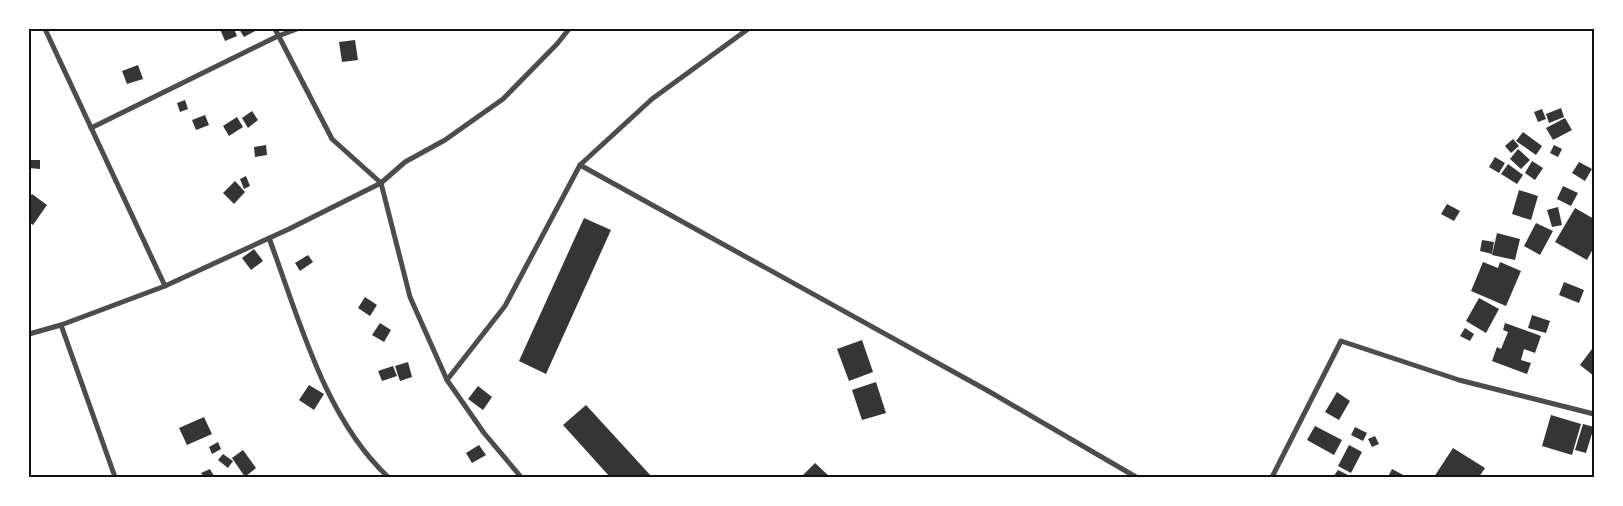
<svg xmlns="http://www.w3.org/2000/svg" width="1623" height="506" font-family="'Asap Condensed',sans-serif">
<rect width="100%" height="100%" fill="#fff"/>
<g fill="#353535">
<path d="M220 29H234L237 36 225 41Z"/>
<path d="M239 29H259L244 37Z"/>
<path d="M355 40 358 60 342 62 339 42Z"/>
<path d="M138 65 143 79 127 84 122 71Z"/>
<path d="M185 100 188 109 180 112 177 103Z"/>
<path d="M1561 108 1564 117 1549 123 1546 114Z"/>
<path d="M1542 109 1546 119 1538 122 1534 112Z"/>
<path d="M252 111 258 120 248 128 242 118Z"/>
<path d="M205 115 209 125 196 130 192 120Z"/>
<path d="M237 117 243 127 229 136 223 126Z"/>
<path d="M1565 118 1572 130 1553 140 1546 128Z"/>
<path d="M1523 132 1542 146 1536 155 1516 141Z"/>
<path d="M1513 139 1519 146 1511 153 1505 146Z"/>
<path d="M266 145 267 155 255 157 254 147Z"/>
<path d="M1554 145 1562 149 1558 157 1550 153Z"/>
<path d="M1518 149 1530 160 1521 169 1510 159Z"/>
<path d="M1495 157 1505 163 1499 173 1489 167Z"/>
<path d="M29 160H40V169L29 168Z"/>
<path d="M1532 161 1543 168 1535 180 1525 173Z"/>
<path d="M1579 162 1592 169 1585 181 1572 173Z"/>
<path d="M1508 164 1523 175 1517 184 1501 174Z"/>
<path d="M246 176 250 186 244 189 240 179Z"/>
<path d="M235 181 245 192 234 204 223 193Z"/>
<path d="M1563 186 1578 193 1571 206 1557 199Z"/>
<path d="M1519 190 1538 196 1531 220 1512 214Z"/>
<path d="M32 194 47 205 33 225 29 222V198Z"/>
<path d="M1447 204 1460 211 1454 221 1441 214Z"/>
<path d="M1558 207 1562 225 1552 227 1547 210Z"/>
<path d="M1575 208 1594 219V247L1587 260 1555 242Z"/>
<path d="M584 218 611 230 546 374 519 361Z"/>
<path d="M1536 223 1553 231 1540 255 1524 246Z"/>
<path d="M1497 233 1520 239 1515 260 1492 255Z"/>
<path d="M1482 240 1494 242 1492 254 1480 251Z"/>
<path d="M254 249 263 261 251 270 242 258Z"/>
<path d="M308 255 313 262 300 271 295 263Z"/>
<path d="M1483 262 1498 268 1500 262 1521 271 1506 306 1471 291Z"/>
<path d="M1564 282 1584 290 1579 303 1559 295Z"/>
<path d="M365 297 377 305 370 316 358 308Z"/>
<path d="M1479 298 1499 309 1486 333 1466 321Z"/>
<path d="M1532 315 1550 321 1546 333 1528 328Z"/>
<path d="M380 323 391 330 384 342 372 335Z"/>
<path d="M1505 323 1541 336 1535 353 1524 349 1521 360 1531 363 1527 374 1492 361 1497 347 1501 349 1508 332 1503 330Z"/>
<path d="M1465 328 1474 334 1470 341 1460 336Z"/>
<path d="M862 340 873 372 849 381 837 349Z"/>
<path d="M1592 349 1594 351V376L1580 365Z"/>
<path d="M408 362 412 377 400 381 395 366Z"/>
<path d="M393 366 397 376 382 381 378 371Z"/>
<path d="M876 382 886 413 862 420 852 390Z"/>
<path d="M309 385 324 394 314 410 299 400Z"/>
<path d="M478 386 492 397 483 410 468 399Z"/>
<path d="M1337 392 1350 401 1339 420 1325 412Z"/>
<path d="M586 405 652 477H610L563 425Z"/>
<path d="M1551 415 1581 424 1572 455 1542 446Z"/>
<path d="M204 417 212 434 187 445 179 428Z"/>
<path d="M1583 424 1594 427 1586 453 1575 450Z"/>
<path d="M1315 426 1342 440 1334 455 1307 440Z"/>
<path d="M1355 427 1367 433 1363 441 1351 435Z"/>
<path d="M1375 436 1379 444 1372 447 1368 439Z"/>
<path d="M218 442 221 449 212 454 209 447Z"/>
<path d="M479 445 486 455 472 463 466 453Z"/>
<path d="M1349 445 1362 452 1351 473 1338 466Z"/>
<path d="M1453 448 1485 468 1479 477H1434Z"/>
<path d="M243 450 256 468 245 477 232 458Z"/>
<path d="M223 454 233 461 228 468 218 460Z"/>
<path d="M815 463 830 477H801Z"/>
<path d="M210 469 214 476 204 477 201 473Z"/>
<path d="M1392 469 1407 477H1388Z"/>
<path d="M1338 470 1352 477H1333Z"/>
</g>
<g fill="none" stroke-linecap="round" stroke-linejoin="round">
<g stroke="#4c4c4c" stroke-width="5">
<path d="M45 29 165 286"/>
<path d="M275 29 332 139 381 183 410 297 447 380 484 433 521 477"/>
<path d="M91 128 278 36 297 29"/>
<path d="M580 165 990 392 1136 477"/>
<path d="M269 238C299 318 324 417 388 477"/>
<path d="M61 325 115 477"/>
<path d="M29 334 61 325 165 286 289 229 381 183 405 162 445 140 503 99 557 44 569 29"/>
<path d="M447 380 505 306 580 165 652 99 748 29"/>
<path d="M1272 477 1341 341 1459 380 1594 414"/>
</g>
</g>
<rect width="1623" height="506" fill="none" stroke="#ffffff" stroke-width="60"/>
<rect x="30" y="30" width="1563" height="446" fill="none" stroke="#111" stroke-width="2"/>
</svg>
